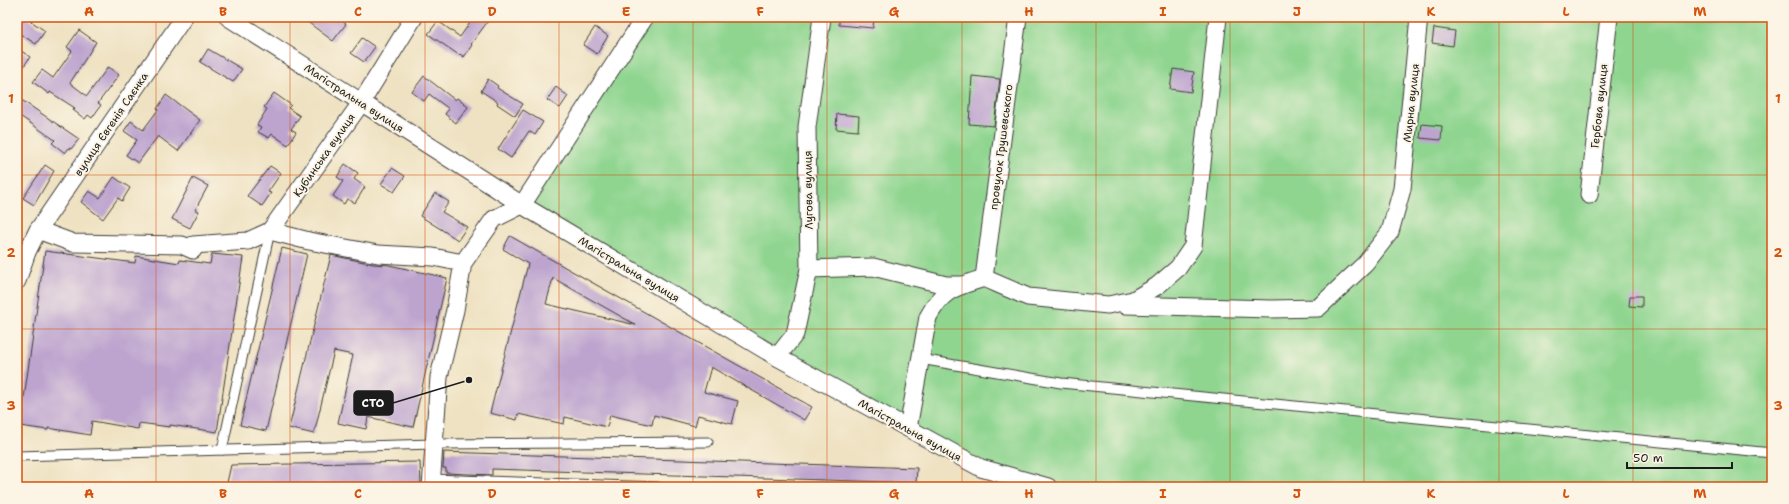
<svg xmlns="http://www.w3.org/2000/svg" width="1789" height="504" font-family="'Shantell Sans',sans-serif">
<rect width="100%" height="100%" fill="#fcf5e5"/>
<filter id="ink" filterUnits="userSpaceOnUse"><feTurbulence type="fractalNoise" baseFrequency=".025" numOctaves="2"/><feDisplacementMap in="SourceGraphic" scale="8" xChannelSelector="R" yChannelSelector="G"/><feConvolveMatrix kernelMatrix="1 2 1 2 8 2 1 2 1" color-interpolation-filters="sRGB"/></filter>
<filter id="wash" filterUnits="userSpaceOnUse"><feTurbulence type="fractalNoise" baseFrequency=".012" numOctaves="4" result="noise"/><feDisplacementMap in="SourceGraphic" scale="16" xChannelSelector="R" yChannelSelector="G"/><feGaussianBlur stdDeviation="0.9" result="paint"/><feColorMatrix in="noise" values="0 0 0 0 0 0 0 0 0 0 0 0 0 0 0 0 0 1.4 0 .05"/><feComposite in="paint" operator="in"/></filter>
<g filter="url(#wash)">
<rect width="100%" height="100%" fill="#efe2c2"/>
<path fill="#8fd590" stroke="#567856" d="M645 17H1772V487H1048L981 468 522 205Z"/>
<g id="blocks">
<g fill="#bda4cf" fill-rule="evenodd">
<path d="M17 17H25L45 31 36 44 17 32Z"/>
<path d="M301 17H337L346 24 333 41Z"/>
<path d="M474 17H491L471 44 472 45 464 57 460 54 459 55 428 34 438 21 460 37Z"/>
<path d="M839 17H874L873 28 839 25Z"/>
<path d="M595 27 608 36 597 54 583 45Z"/>
<path d="M1434 28 1455 31 1453 46 1432 43Z"/>
<path d="M79 30 96 42 70 83 87 96 108 67 119 75 98 103 101 105 92 118 88 115 85 119 73 110 75 108 50 92 49 94 33 82 42 70 53 78 72 51 67 47Z"/>
<path d="M362 38 375 47 364 62 351 53Z"/>
<path d="M17 48 30 57 24 66 17 62Z"/>
<path d="M208 49 242 69 233 82 200 62Z"/>
<path d="M1173 69 1194 72 1191 92 1170 89Z"/>
<path d="M424 76 455 100 457 98 468 107 456 123 445 114 449 109 429 94 424 101 412 92Z"/>
<path d="M972 76 1000 79 994 126 969 124Z"/>
<path d="M488 79 498 86 497 88 523 104 515 116 497 104 498 102 481 91Z"/>
<path d="M556 87 568 96 560 108 547 100Z"/>
<path d="M274 93 291 105 288 108 300 116 291 129 296 132 288 145 272 134 269 138 258 132 261 127 257 125 267 109 264 107Z"/>
<path d="M166 95 200 120 178 151 158 136 138 163 126 155 137 140 124 131 131 121 143 130 158 110 157 109Z"/>
<path d="M17 97 79 139 71 149 69 148 65 153 52 143 55 140 17 114Z"/>
<path d="M523 110 543 122 535 135 529 131 511 158 498 149Z"/>
<path d="M837 114 859 116 858 131 836 129Z"/>
<path d="M1422 124 1442 126 1441 140 1420 138Z"/>
<path d="M345 164 358 173 354 179 365 187 355 203 347 199 344 204 333 196 343 181 337 177Z"/>
<path d="M45 165 54 171 34 205 23 198Z"/>
<path d="M270 166 281 173 268 192 271 193 262 206 247 196Z"/>
<path d="M392 168 405 176 394 192 381 184Z"/>
<path d="M114 177 130 188 122 201 118 198 103 219 81 202 89 191 100 198Z"/>
<path d="M193 178 208 186 195 210 199 211 190 228 172 219Z"/>
<path d="M435 193 449 202 442 212 467 227 458 240 420 216Z"/>
<path d="M510 236 812 407 804 420 711 367 704 392 738 401 732 424 698 415 695 426 654 415 652 425 610 415 607 427 565 417 564 424 518 414 517 420 490 413 528 264 503 249ZM553 278 636 325 546 304Z"/>
<path d="M282 248 307 254 266 431 240 425Z"/>
<path d="M45 251 135 263 136 256 179 263 180 260 210 264 212 254 243 257 217 432 170 425V427L139 423 138 429 92 421 90 435 48 428V430L20 426Z"/>
<path d="M331 255 373 264 389 265 447 278 413 427 368 417 366 429 338 423 353 355 334 351 314 434 289 428Z"/>
<path d="M1630 296H1642V307L1629 306Z"/>
<path d="M444 452 917 468 916 483 492 469V475L446 473V468H443Z"/>
<path d="M420 462 421 487H226L231 465Z"/>
</g>
</g>
</g>
<g filter="url(#ink)">
<use href="#blocks" fill-opacity="0" stroke="#3c3a35" stroke-width="1"/>
<g fill="none" stroke-linecap="round" stroke-linejoin="round">
<g stroke="#3c3a35" stroke-width="11">
<g id="lane">
<path d="M920 359 1061 383 1772 453"/>
<path d="M222 450 270 231"/>
<path d="M17 456 434 444 708 442"/>
<path d="M432 479 658 487"/>
</g>
</g>
<g stroke="#3c3a35" stroke-width="19">
<g id="street">
<path d="M228 17 522 205 777 357 981 468 1048 487"/>
<path d="M1589 195 1609 17"/>
<path d="M522 205 645 17"/>
<path d="M38 230 184 17"/>
<path d="M270 231 361 103 414 17"/>
<path d="M809 269 873 267 946 285H960"/>
<path d="M984 278 1018 17"/>
<path d="M17 281 27 252 38 230 73 243 182 245 193 250V245L248 241 270 231 309 241 378 254 433 257 463 263"/>
<path d="M1125 305 1271 309 1318 308 1365 264 1390 232 1402 189 1419 17"/>
<path d="M777 357 795 334 809 269 807 127 822 17"/>
<path d="M908 428 928 317C944 288 954 288 984 278L1028 297 1108 305 1133 300 1157 286 1178 268 1193 246 1218 17"/>
<path d="M431 487 439 377 455 310 463 263 494 219 522 205"/>
</g>
</g>
<use href="#lane" stroke="#fff" stroke-width="9"/>
<use href="#street" stroke="#fff" stroke-width="17"/>
</g>
</g>
<path fill="none" stroke="#d4530e" stroke-width="1" stroke-opacity="0.55" d="M156 17V487M290 17V487M425 17V487M559 17V487M693 17V487M827 17V487M962 17V487M1096 17V487M1230 17V487M1364 17V487M1499 17V487M1633 17V487M17 175H1772M17 329H1772"/>
<g text-anchor="middle" stroke-width="4" stroke-linejoin="round" paint-order="stroke">
<g font-size="11" fill="#1c1c1c" stroke="#fcf5e5">
<text transform="translate(354 98) rotate(33)" y="4">Магістральна вулиця</text>
<text transform="translate(1411 103) rotate(-84)" y="4">Мирна вулиця</text>
<text transform="translate(1599 106) rotate(-84)" y="4">Гербова вулиця</text>
<text transform="translate(111 124) rotate(-56)" y="4">вулиця Євгенія Саєнка</text>
<text transform="translate(1001 147) rotate(-83)" y="4">провулок Грушевського</text>
<text transform="translate(324 155) rotate(-55)" y="4">Кубинська вулиця</text>
<text transform="translate(808 190) rotate(-91)" y="4">Лугова вулиця</text>
<text transform="translate(629 269) rotate(31)" y="4">Магістральна вулиця</text>
<text transform="translate(910 430) rotate(29)" y="4">Магістральна вулиця</text>
</g>
</g>
<path fill="none" stroke="#1c1c1c" stroke-width="1.5" d="M469 380L393 403"/>
<circle fill="#1c1c1c" stroke="#fcf5e5" stroke-width="1.5" cx="469" cy="380" r="4"/>
<rect fill="#1c1c1c" stroke="#1c1c1c" stroke-width="1.5" x="354" y="391" width="39" height="24" rx="4"/>
<g font-size="12" text-anchor="middle" font-weight="bold" fill="#fff">
<text x="373" y="407">СТО</text>
</g>
<rect width="1789" height="504" fill="none" stroke="#fcf5e5" stroke-width="44"/>
<path d="M1627 462v6h105v-6" fill="none" stroke="#1c1c1c" stroke-width="2"/>
<text x="1633" y="462" font-size="12" fill="#1c1c1c" stroke="#fcf5e5" stroke-width="3" paint-order="stroke">50 m</text>
<rect x="22" y="22" width="1745" height="460" fill="none" stroke="#d4530e" stroke-width="1.5"/>
<g font-size="13" text-anchor="middle" font-weight="bold" fill="#d4530e">
<text x="89" y="16">A</text>
<text x="223" y="16">B</text>
<text x="358" y="16">C</text>
<text x="492" y="16">D</text>
<text x="626" y="16">E</text>
<text x="760" y="16">F</text>
<text x="894" y="16">G</text>
<text x="1029" y="16">H</text>
<text x="1163" y="16">I</text>
<text x="1297" y="16">J</text>
<text x="1431" y="16">K</text>
<text x="1566" y="16">L</text>
<text x="1700" y="16">M</text>
<text x="11" y="103">1</text>
<text x="1778" y="103">1</text>
<text x="11" y="257">2</text>
<text x="1778" y="257">2</text>
<text x="11" y="410">3</text>
<text x="1778" y="410">3</text>
<text x="89" y="498">A</text>
<text x="223" y="498">B</text>
<text x="358" y="498">C</text>
<text x="492" y="498">D</text>
<text x="626" y="498">E</text>
<text x="760" y="498">F</text>
<text x="894" y="498">G</text>
<text x="1029" y="498">H</text>
<text x="1163" y="498">I</text>
<text x="1297" y="498">J</text>
<text x="1431" y="498">K</text>
<text x="1566" y="498">L</text>
<text x="1700" y="498">M</text>
</g>
</svg>
